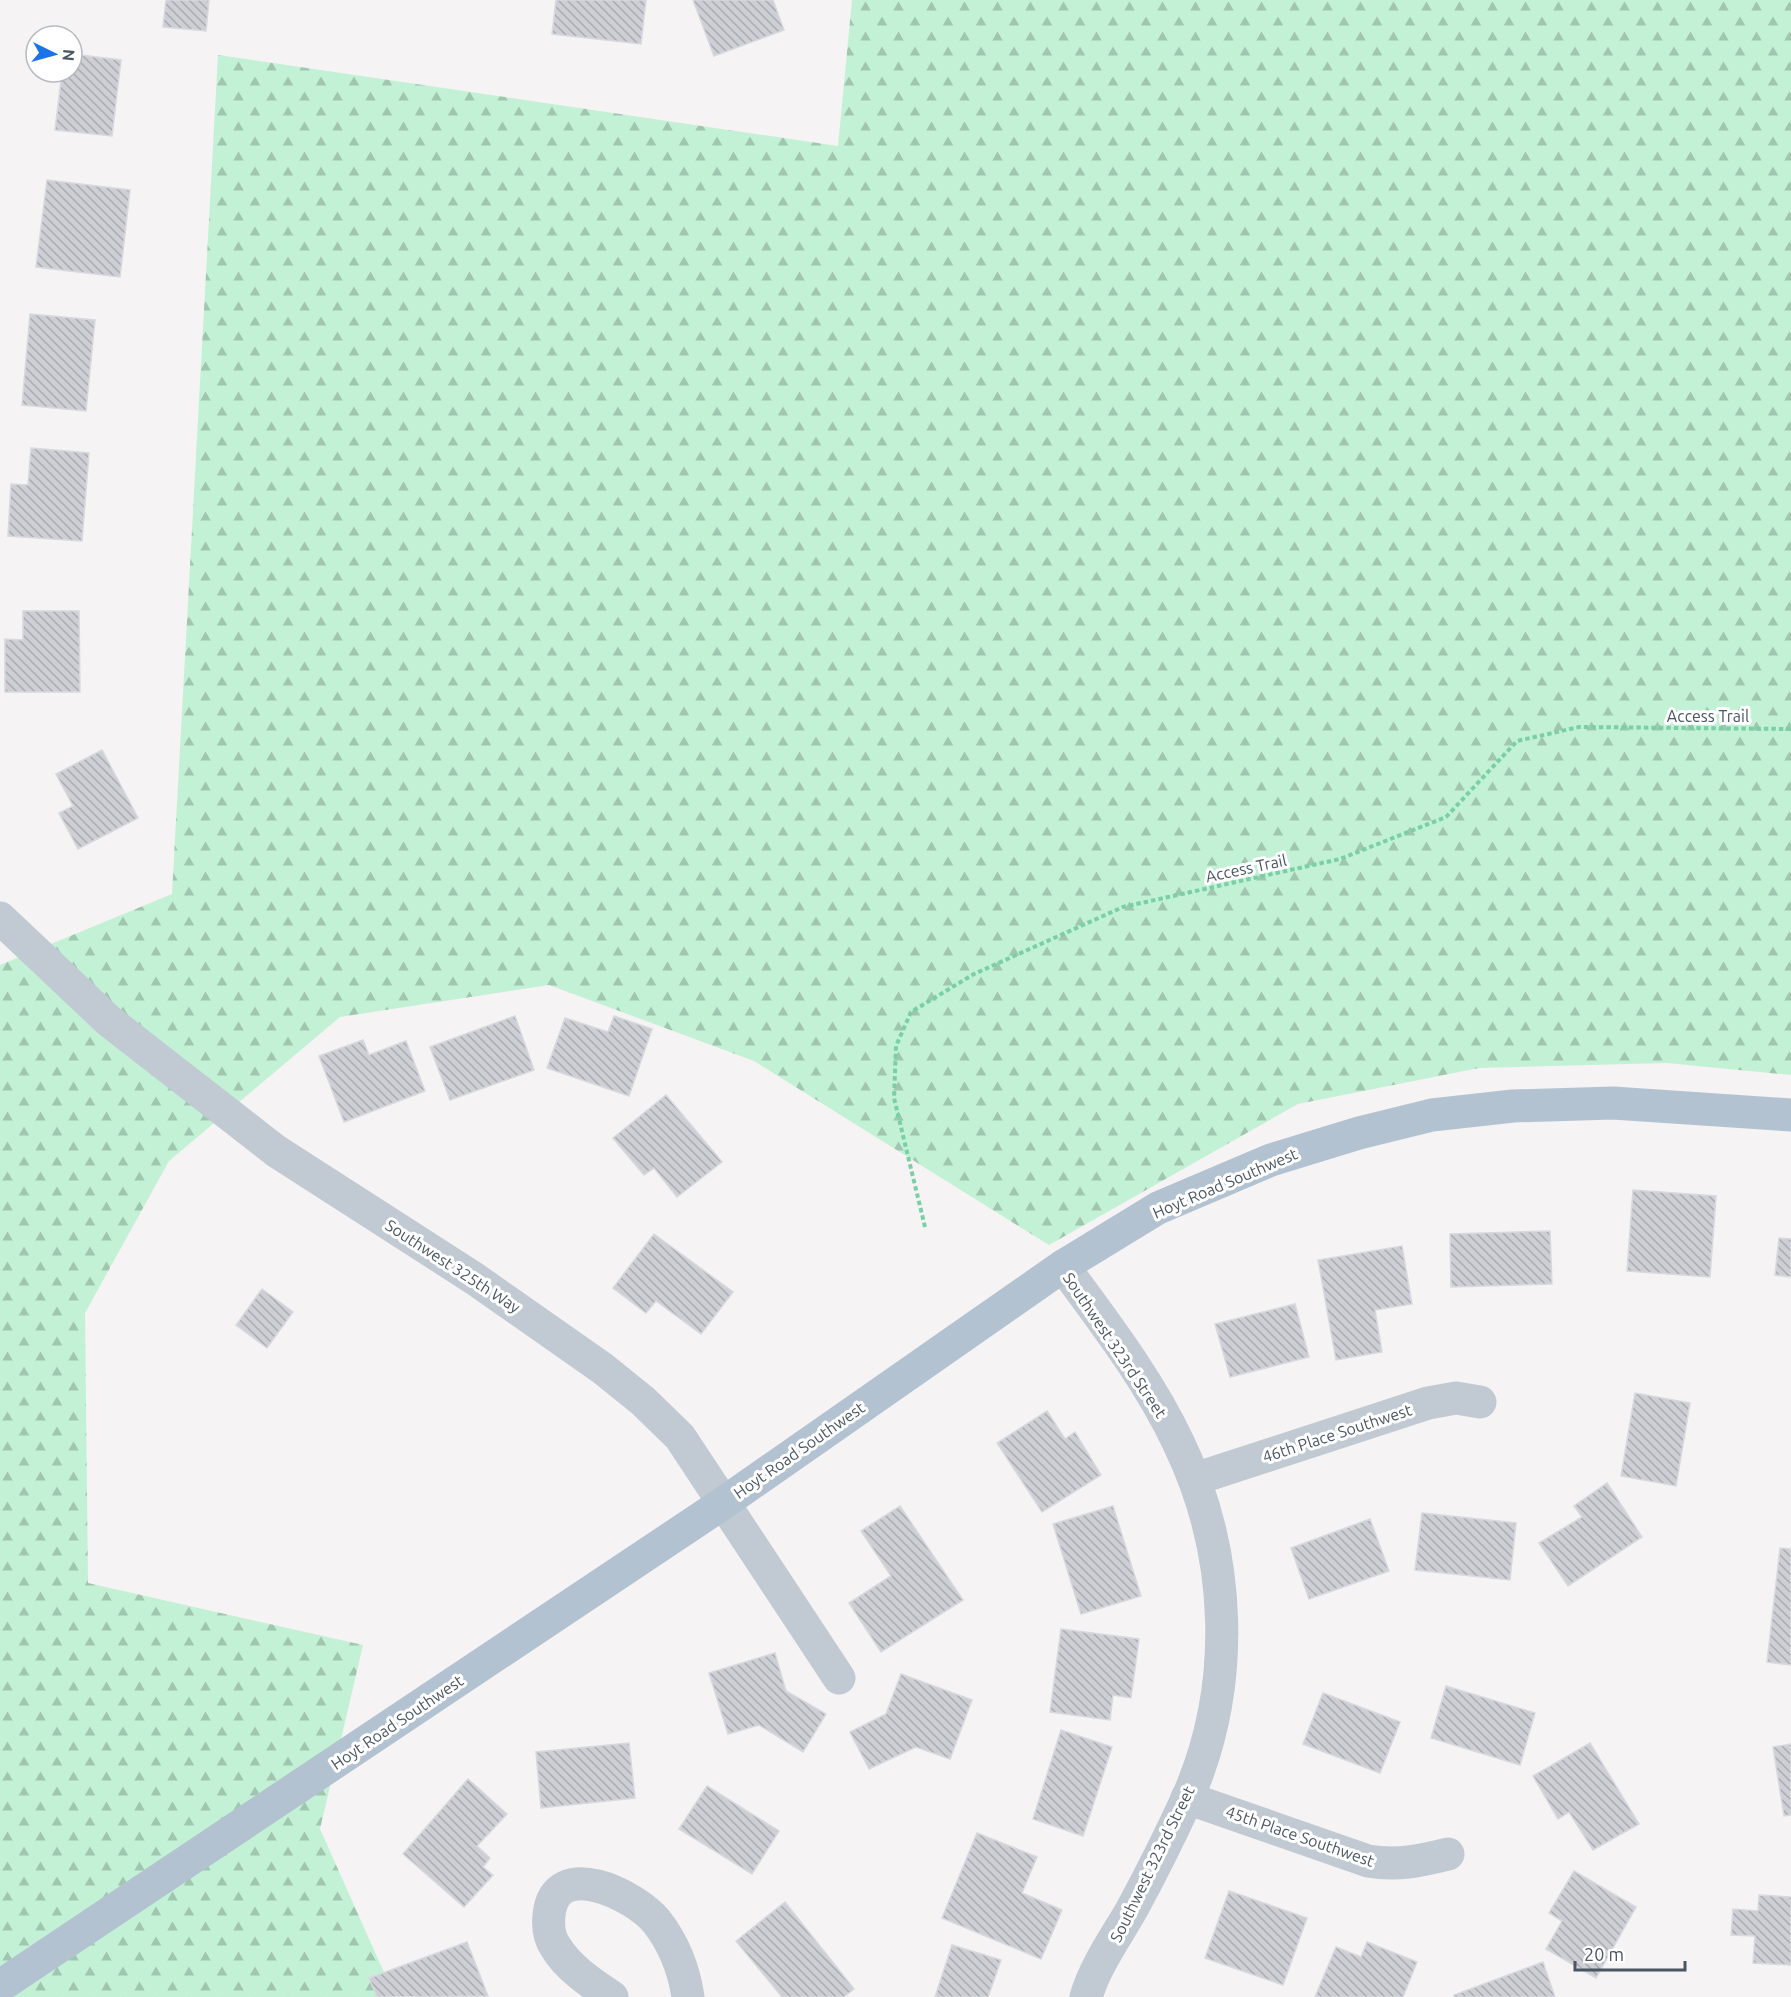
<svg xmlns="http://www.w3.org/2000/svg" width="1791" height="1997" font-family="Ubuntu,sans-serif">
<defs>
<pattern id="forest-firs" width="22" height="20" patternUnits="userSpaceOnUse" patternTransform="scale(1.5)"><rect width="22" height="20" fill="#c3f1d5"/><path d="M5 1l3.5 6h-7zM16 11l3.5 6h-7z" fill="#a0c6b0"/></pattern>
<pattern id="building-back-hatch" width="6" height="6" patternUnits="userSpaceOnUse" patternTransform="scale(1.5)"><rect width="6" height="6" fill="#cdcfd5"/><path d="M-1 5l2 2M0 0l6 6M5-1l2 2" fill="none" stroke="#a8abb0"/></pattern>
</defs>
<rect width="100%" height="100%" fill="#f5f3f3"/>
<path fill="url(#forest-firs)" d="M852 0H1791V1075L1667 1063 1479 1068 1298 1104 1049 1245 754 1061 549 985 340 1017 169 1161 85 1313 88 1583 363 1645 320 1829 395 1997H0V965L172 894 218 55 838 146Z"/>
<g fill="url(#building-back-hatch)" stroke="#d7d9de" stroke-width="1.5">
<path d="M166 0H209L206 31 163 27Z"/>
<path d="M556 0H646L641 44 552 34Z"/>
<path d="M693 0H773L784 30 714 56Z"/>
<path d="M72 54 121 60 112 136 55 130 62 72H72Z"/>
<path d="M47 180 130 190 120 277 36 267Z"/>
<path d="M30 314 95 320 86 411 22 405Z"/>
<path d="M31 448 89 453 82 541 8 536 11 484 28 485Z"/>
<path d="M23 611H79L80 692H5V639L23 640Z"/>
<path d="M102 750 138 818 78 849 59 813 73 806 56 774Z"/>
<path d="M515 1016 534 1070 450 1100 430 1047Z"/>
<path d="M614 1016 652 1029 629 1096 547 1068 565 1018 608 1032Z"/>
<path d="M363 1040 369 1055 406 1041 425 1091 344 1122 319 1056Z"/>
<path d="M666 1095 722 1162 677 1197 654 1168 644 1175 613 1138Z"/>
<path d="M1633 1190 1716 1196 1710 1277 1627 1271Z"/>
<path d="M1550 1231 1552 1284 1451 1287 1450 1234Z"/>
<path d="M654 1234 733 1292 701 1334 656 1301 646 1313 613 1288Z"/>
<path d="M1779 1238 1791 1239V1277L1775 1275Z"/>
<path d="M1402 1246 1412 1304 1375 1310 1382 1352 1336 1360 1318 1260Z"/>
<path d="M262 1289 293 1312 267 1348 236 1325Z"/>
<path d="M1295 1304 1309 1357 1230 1377 1215 1324Z"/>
<path d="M1635 1393 1690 1403 1676 1486 1621 1476Z"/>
<path d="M1047 1411 1065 1439 1075 1432 1101 1475 1042 1512 997 1443Z"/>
<path d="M1607 1483 1642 1537 1568 1586 1539 1543 1582 1517 1574 1506Z"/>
<path d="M900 1506 963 1600 881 1652 849 1603 891 1576 861 1531Z"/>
<path d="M1113 1506 1141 1596 1081 1614 1053 1524Z"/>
<path d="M1422 1513 1516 1523 1510 1580 1415 1570Z"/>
<path d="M1370 1519 1389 1571 1309 1599 1291 1548Z"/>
<path d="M1780 1548 1791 1549V1665L1767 1662Z"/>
<path d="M1061 1629 1139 1639 1131 1698 1113 1695 1110 1720 1050 1712Z"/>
<path d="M775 1653 786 1691 826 1714 803 1752 759 1725 728 1734 709 1673Z"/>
<path d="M901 1674 972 1700 950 1759 916 1747 869 1769 850 1732 886 1714Z"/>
<path d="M1446 1686 1535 1713 1520 1765 1431 1738Z"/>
<path d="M1323 1693 1400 1722 1380 1773 1303 1744Z"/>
<path d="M1061 1730 1112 1747 1083 1836 1033 1819Z"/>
<path d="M629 1743 635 1798 541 1808 536 1752Z"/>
<path d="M1590 1743 1639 1824 1593 1850 1569 1812 1558 1819 1533 1776Z"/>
<path d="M1791 1744V1815L1784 1816 1773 1747Z"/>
<path d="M468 1779 507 1814 477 1846 490 1858 483 1867 493 1875 464 1907 403 1854Z"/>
<path d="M707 1786 779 1831 752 1874 679 1829Z"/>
<path d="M977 1833 1037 1857 1022 1893 1062 1910 1041 1959 942 1918Z"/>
<path d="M1574 1871 1636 1907 1596 1978 1546 1949 1562 1921 1549 1913Z"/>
<path d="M1229 1891 1307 1918 1283 1985 1205 1958Z"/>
<path d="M1759 1895 1791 1897V1965L1753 1963 1755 1936 1731 1935 1733 1909 1758 1911Z"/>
<path d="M785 1902 854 1989 844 1997H782L736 1941Z"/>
<path d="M467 1942 488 1996 377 1997 369 1978Z"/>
<path d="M1367 1942 1417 1962 1403 1997H1315L1336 1947 1361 1957Z"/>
<path d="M952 1945 1001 1960 988 1997H935Z"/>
<path d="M1543 1962 1555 1997H1454V1995Z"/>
</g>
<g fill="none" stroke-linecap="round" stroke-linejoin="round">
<path stroke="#7ad0a6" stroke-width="4" stroke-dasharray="4.5 3" stroke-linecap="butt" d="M925 1227 894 1098 896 1046 911 1012 974 974 1123 907 1340 859 1446 817 1517 741 1579 727 1791 729"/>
<g stroke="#c1cad2" stroke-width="33">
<path d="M0 918 109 1021 276 1151 475 1279 602 1368 643 1401 680 1437 839 1678"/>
<path d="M1063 1266C1104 1322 1149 1380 1179 1444 1232 1554 1237 1687 1187 1799 1170 1836 1151 1874 1132 1909 1116 1937 1095 1966 1086 1997"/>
<path d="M1195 1479 1428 1403 1456 1398 1480 1402"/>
<path d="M1187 1798 1368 1861C1397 1866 1420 1861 1448 1854"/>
<path d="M612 1997C591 1983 568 1968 555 1946 549 1937 548 1925 549 1915 555 1855 635 1895 657 1922 674 1944 684 1970 688 1997"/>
</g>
<path stroke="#b3c2d1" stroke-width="33" d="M0 1986 722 1504 1063 1266 1158 1208 1271 1160 1359 1133 1432 1115 1513 1106 1613 1103 1791 1115"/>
</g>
<g text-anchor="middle" stroke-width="6" stroke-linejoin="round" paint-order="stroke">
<g font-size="16" fill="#4a5661" stroke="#fff">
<text x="1708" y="722">Access Trail</text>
<text transform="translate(1246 868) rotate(-12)" y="6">Access Trail</text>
<text transform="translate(1225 1183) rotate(-23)" y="6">Hoyt Road Southwest</text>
<text transform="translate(453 1266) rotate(33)" y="6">Southwest 325th Way</text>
<text transform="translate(1115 1345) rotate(56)" y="6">Southwest 323rd Street</text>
<text transform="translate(1337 1433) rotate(-18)" y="6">46th Place Southwest</text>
<text transform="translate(799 1450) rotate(-35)" y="6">Hoyt Road Southwest</text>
<text transform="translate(397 1722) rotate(-34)" y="6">Hoyt Road Southwest</text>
<text transform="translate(1300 1836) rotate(19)" y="6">45th Place Southwest</text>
<text transform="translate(1152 1864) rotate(-64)" y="6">Southwest 323rd Street</text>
</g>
</g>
<g transform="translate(54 54) rotate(95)"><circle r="28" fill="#ffffff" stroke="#b7bbc0" stroke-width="1.5"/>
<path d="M0-4.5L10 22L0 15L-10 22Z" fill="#1a73e8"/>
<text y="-9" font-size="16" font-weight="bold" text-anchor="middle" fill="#4a5661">N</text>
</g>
<path d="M1575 1961v9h110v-9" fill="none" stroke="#4a5661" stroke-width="3"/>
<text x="1584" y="1961" font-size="18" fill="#4a5661" stroke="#ffffff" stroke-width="4.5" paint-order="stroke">20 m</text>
</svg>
